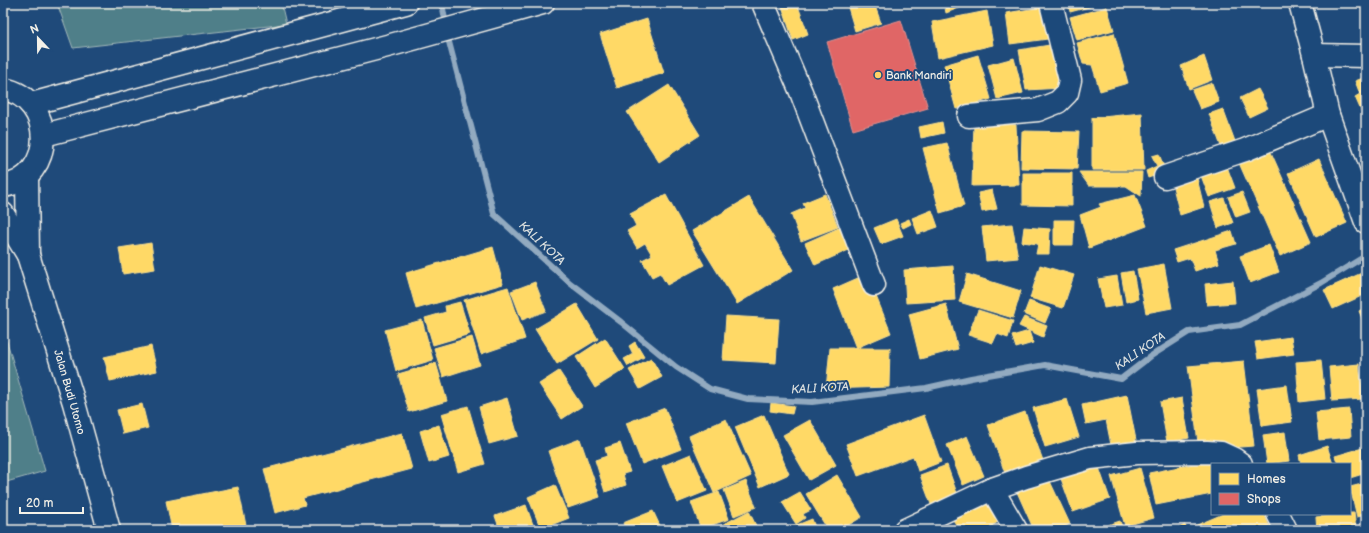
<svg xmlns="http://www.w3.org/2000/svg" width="1369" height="533" font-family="'Balsamiq Sans',sans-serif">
<rect width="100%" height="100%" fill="#1f4a7a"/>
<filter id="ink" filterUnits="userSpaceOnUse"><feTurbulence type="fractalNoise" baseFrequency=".025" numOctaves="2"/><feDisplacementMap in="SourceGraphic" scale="8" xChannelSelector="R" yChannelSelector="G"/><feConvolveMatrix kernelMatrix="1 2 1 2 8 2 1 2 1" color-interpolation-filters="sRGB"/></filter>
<g filter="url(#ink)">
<g fill="#507f89" stroke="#a2b8b8">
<path d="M57 3H281L286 24 73 48Z"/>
<path d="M3 328 45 471 3 483Z"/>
</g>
<g fill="#ffd966" stroke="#fce08d">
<path d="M345 3H359L346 6Z"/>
<path d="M781 3H797L808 34 793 40Z"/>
<path d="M849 3H874L881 23 855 31 847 4Z"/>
<path d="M944 3H972L946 13Z"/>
<path d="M979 3H997L981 8Z"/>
<path d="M1068 3H1093V6L1070 12Z"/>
<path d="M1043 7 1048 39 1010 44 1006 13Z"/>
<path d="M1107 7 1114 30 1077 40 1070 17Z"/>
<path d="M987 11 993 45 938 58 932 22Z"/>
<path d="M647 19 664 73 617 88 600 34Z"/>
<path d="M1114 33 1128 83 1100 91 1092 65 1083 64 1077 43Z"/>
<path d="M1056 44 1062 88 1026 90 1019 50Z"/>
<path d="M978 55 991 99 956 109 944 65Z"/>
<path d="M1204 56 1212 80 1189 89 1181 66Z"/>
<path d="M1014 58 1023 93 997 99 988 65Z"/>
<path d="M1366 77V122L1355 97 1360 94 1355 81Z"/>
<path d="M1212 83 1219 102 1200 109 1192 90Z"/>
<path d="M669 85 700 135 659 162 627 112Z"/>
<path d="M1258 89 1268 108 1249 117 1240 98Z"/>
<path d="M1223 109 1236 144 1222 149 1209 114Z"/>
<path d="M1142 113 1144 170H1092V118Z"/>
<path d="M942 122 944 133 921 138 919 127Z"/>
<path d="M974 123 1016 125 1019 185 972 186Z"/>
<path d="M1022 131 1079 132 1077 169 1021 168Z"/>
<path d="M947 143 964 206 940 213 923 148Z"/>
<path d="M1270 150 1311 242 1280 256 1239 163Z"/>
<path d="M1159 154 1166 172 1148 178 1146 171 1157 166 1152 156Z"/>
<path d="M1319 159 1347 223 1316 237 1288 173Z"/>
<path d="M1226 164 1235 188 1209 197 1200 173Z"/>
<path d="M1195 170 1204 207 1180 215 1172 183Z"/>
<path d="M1079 172H1142L1141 196 1126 186H1089Z"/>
<path d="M1023 173H1072V206L1023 205Z"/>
<path d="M992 190 997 209 982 212 978 193Z"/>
<path d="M1242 192 1250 212 1236 217 1228 197Z"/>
<path d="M825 194 838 227 801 241 791 214 805 208 803 203Z"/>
<path d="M666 195 704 265 667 285 660 273 652 277 642 260 652 255 645 243 637 248 627 231 636 226 630 214Z"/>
<path d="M1135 195 1147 226 1089 248 1080 215 1101 207 1099 204Z"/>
<path d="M749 197 793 270 737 304 692 231Z"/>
<path d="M1224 198 1233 223 1218 228 1210 202Z"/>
<path d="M932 210 938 227 918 234 912 218Z"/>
<path d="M896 219 903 236 881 244 874 228Z"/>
<path d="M909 219 911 224 903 228 900 223Z"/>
<path d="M1054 220H1074L1073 245H1054Z"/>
<path d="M1012 224 1018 258 986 261 982 227Z"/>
<path d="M841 227 851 249 815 265 805 243Z"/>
<path d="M1024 227 1050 229 1049 254H1036L1038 244 1022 242Z"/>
<path d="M1232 231 1236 244 1215 250 1219 263 1195 271 1190 258 1177 262 1173 250Z"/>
<path d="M151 243 155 269 123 274 119 248Z"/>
<path d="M1269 245 1279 272 1250 283 1240 256Z"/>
<path d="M493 247 503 284 416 309 406 273Z"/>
<path d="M1164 264 1172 308 1146 313 1137 269Z"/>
<path d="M1040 265 1074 275 1063 308 1030 298Z"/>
<path d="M953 266 955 300 906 303 904 270Z"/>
<path d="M1133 271 1138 299 1126 302 1121 273Z"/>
<path d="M1366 271V294L1333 309 1324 290Z"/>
<path d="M867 274 891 333 856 348 833 289Z"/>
<path d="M967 274 1021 291 1013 318 959 302Z"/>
<path d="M1117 276 1122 305 1104 308 1098 279Z"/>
<path d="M1233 281 1235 303 1207 305 1205 284Z"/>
<path d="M535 282 546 311 522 320 511 291Z"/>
<path d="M508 287 525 339 481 354 464 300Z"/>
<path d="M1029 301 1051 309 1045 323 1024 314Z"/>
<path d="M460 302 470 334 433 345 425 318 446 312 445 306Z"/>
<path d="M577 304 598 339 557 364 535 329Z"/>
<path d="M946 304 958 349 920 359 909 314Z"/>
<path d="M1366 307V328L1359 311Z"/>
<path d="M978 310 1013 321 1008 338 997 334 993 343 968 335Z"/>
<path d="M726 316 779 319 776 363 723 360Z"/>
<path d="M1024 317 1047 326 1043 337 1019 326Z"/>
<path d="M422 320 433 360 396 371 385 330Z"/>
<path d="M1029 331 1033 343 1016 348 1012 336Z"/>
<path d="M472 337 480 365 443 377 434 348Z"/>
<path d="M1291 337 1294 354 1258 359 1255 342Z"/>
<path d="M605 338 625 369 595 388 576 357Z"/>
<path d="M635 342 644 357 628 366 624 359 633 354 629 346Z"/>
<path d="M151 346 157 371 110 381 104 357Z"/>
<path d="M830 348H890L889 387 826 389Z"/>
<path d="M651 358 662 377 640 389 629 370Z"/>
<path d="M1321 360 1325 399 1299 402 1296 362Z"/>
<path d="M1244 361 1254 446 1199 450 1188 366Z"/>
<path d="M436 363 447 401 409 412 398 374Z"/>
<path d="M1359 364 1363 399 1332 401 1329 367Z"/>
<path d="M559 371 582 406 562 419 539 384Z"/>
<path d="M1287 385 1292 422 1262 426 1257 389Z"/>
<path d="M1127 395 1137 445 1112 450 1106 420 1086 424 1082 405Z"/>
<path d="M507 398 518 436 489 444 479 407Z"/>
<path d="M1182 398 1189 438 1167 442 1160 402Z"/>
<path d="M1067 399 1079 437 1045 447 1033 408Z"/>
<path d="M771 403 794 406 792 414 770 411Z"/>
<path d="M142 404 148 428 123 434 117 410Z"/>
<path d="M468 406 485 464 458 472 441 414Z"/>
<path d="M665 408 681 449 642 464 626 423Z"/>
<path d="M1349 409 1351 437 1319 440 1316 412Z"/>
<path d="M1025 412 1044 463 1006 476 988 425Z"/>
<path d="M764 415 789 474 760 487 735 427Z"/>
<path d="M924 415 941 462 918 471 913 456 858 476 846 444Z"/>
<path d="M726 419 751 476 714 493 689 436Z"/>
<path d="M810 420 836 465 809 480 783 435Z"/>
<path d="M439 425 449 457 429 463 420 431Z"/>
<path d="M1285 432 1289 461 1267 464 1263 435Z"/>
<path d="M402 433 412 469 303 498 305 505 275 513 264 469Z"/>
<path d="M967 436 984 476 963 485 947 445Z"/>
<path d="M580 439 600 497 568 508 548 451Z"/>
<path d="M620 443 630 472 623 474 626 485 605 492 595 460 607 456 605 448Z"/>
<path d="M1327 446 1333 464H1301L1299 455Z"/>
<path d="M1366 447V473L1350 478V464H1338L1335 456Z"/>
<path d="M691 454 707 491 677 503 662 466Z"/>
<path d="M1219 459 1220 464H1212V494L1156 505 1149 473Z"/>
<path d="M1097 462 1110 499 1073 512 1060 476Z"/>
<path d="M947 465 958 496 932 507 920 475Z"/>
<path d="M1140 468 1154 518 1125 526 1111 476Z"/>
<path d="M837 475 862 517 840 530H828L806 494Z"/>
<path d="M1048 477 1070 524 1057 530H1034L1017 492Z"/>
<path d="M746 481 756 507 734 516 724 490Z"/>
<path d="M1366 483V515L1357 517 1350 487Z"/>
<path d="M555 485 569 518 541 529 528 497Z"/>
<path d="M238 487 247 530H172L166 501Z"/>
<path d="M719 492 729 519 701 529 691 502Z"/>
<path d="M800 492 811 510 803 514 805 518 796 524 782 502Z"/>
<path d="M986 497 1001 520 987 529 988 530H960L953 520Z"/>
<path d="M526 505 535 530H500L495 516Z"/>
<path d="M653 511 662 530H626L623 523Z"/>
<path d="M749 511 758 530H722L720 526Z"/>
<path d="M1350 513H1354L1356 530H1317L1316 517Z"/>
<path d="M1223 514H1264L1271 530H1191L1190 528Z"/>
<path d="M812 519 816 530H787V529Z"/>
<path d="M1366 519V530H1364V520Z"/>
<path d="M1120 521 1123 530H1096V529Z"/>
<path d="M1185 525 1187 530H1172Z"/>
</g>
<path fill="#e06666" stroke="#e6908d" d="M901 20 928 108 853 130 827 42Z"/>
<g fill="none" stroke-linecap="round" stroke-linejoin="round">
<path stroke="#92aac0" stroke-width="6" d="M442 3 449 42 494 214 570 283 621 322 676 367 710 389 748 399 812 402 926 388 971 378 1045 365 1121 379 1151 356 1189 332 1240 325 1321 283 1362 258 1366 253"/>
<g stroke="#f4f1e8" stroke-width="25">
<g id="minor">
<path d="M763 3 801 92 874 285"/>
<path d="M1300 3 1314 55 1328 115 1366 222"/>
<path d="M1314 55 1366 56"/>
<path d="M969 116 1038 110 1058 102 1067 93 1070 80 1051 3"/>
<path d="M1165 177 1245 150 1328 115"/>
<path d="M992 489 1016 530"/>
<path d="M1278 514 1286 530"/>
<path d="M905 530 992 489 1026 477 1090 458 1137 453 1207 452 1221 453 1234 459 1241 464"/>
</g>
</g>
<g stroke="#f4f1e8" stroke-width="25">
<g id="tertiary">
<path d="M3 89C56 98 56 179 3 186"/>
<path d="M31 104 406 3"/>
<path d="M44 135 391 45 543 3"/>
<path d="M27 176 28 255"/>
<path d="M3 214 28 255 74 403 109 530"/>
</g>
</g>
<use href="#minor" stroke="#1f4a7a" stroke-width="22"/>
<use href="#tertiary" stroke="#1f4a7a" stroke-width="22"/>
</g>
</g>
<circle fill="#ffd166" stroke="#1f4a7a" stroke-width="1.5" cx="878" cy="75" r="4"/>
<g text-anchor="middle" stroke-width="4" stroke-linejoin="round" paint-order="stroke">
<g font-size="11" fill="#f4f1e8" stroke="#1f4a7a" text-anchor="start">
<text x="886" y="79">Bank Mandiri</text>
</g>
<g font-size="11" fill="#f4f1e8" stroke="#1f4a7a">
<text transform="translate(70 392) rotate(74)" y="4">Jalan Budi Utomo</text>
</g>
<g font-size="12" font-style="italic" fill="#dbdfde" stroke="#1f4a7a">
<text transform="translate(542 243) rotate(43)" y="4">KALI KOTA</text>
<text transform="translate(1140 351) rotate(-34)" y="4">KALI KOTA</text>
<text transform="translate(820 388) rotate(-3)" y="4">KALI KOTA</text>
</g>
</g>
<rect width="1369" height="533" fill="none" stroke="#1f4a7a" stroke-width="16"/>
<rect x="8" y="8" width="1353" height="517" fill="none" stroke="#f4f1e8" stroke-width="1.5" filter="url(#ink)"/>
<rect x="1211" y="463" width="140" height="52" fill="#1f4a7a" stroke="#748da6"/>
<rect x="1219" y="473" width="20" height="12" fill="#ffd966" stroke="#748da6"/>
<text x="1247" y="483" font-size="12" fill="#f4f1e8">Homes</text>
<rect x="1219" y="493" width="20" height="12" fill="#e06666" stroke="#748da6"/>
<text x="1247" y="503" font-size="12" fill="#f4f1e8">Shops</text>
<g transform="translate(38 38) rotate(338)" stroke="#1f4a7a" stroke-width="3" paint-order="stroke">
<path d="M0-3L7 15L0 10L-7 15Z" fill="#f4f1e8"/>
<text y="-6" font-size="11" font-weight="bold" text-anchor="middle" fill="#f4f1e8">N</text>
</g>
<path d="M20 507v6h63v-6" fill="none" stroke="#f4f1e8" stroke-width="2"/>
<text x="26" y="507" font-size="12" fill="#f4f1e8" stroke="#1f4a7a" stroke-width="3" paint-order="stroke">20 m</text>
</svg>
